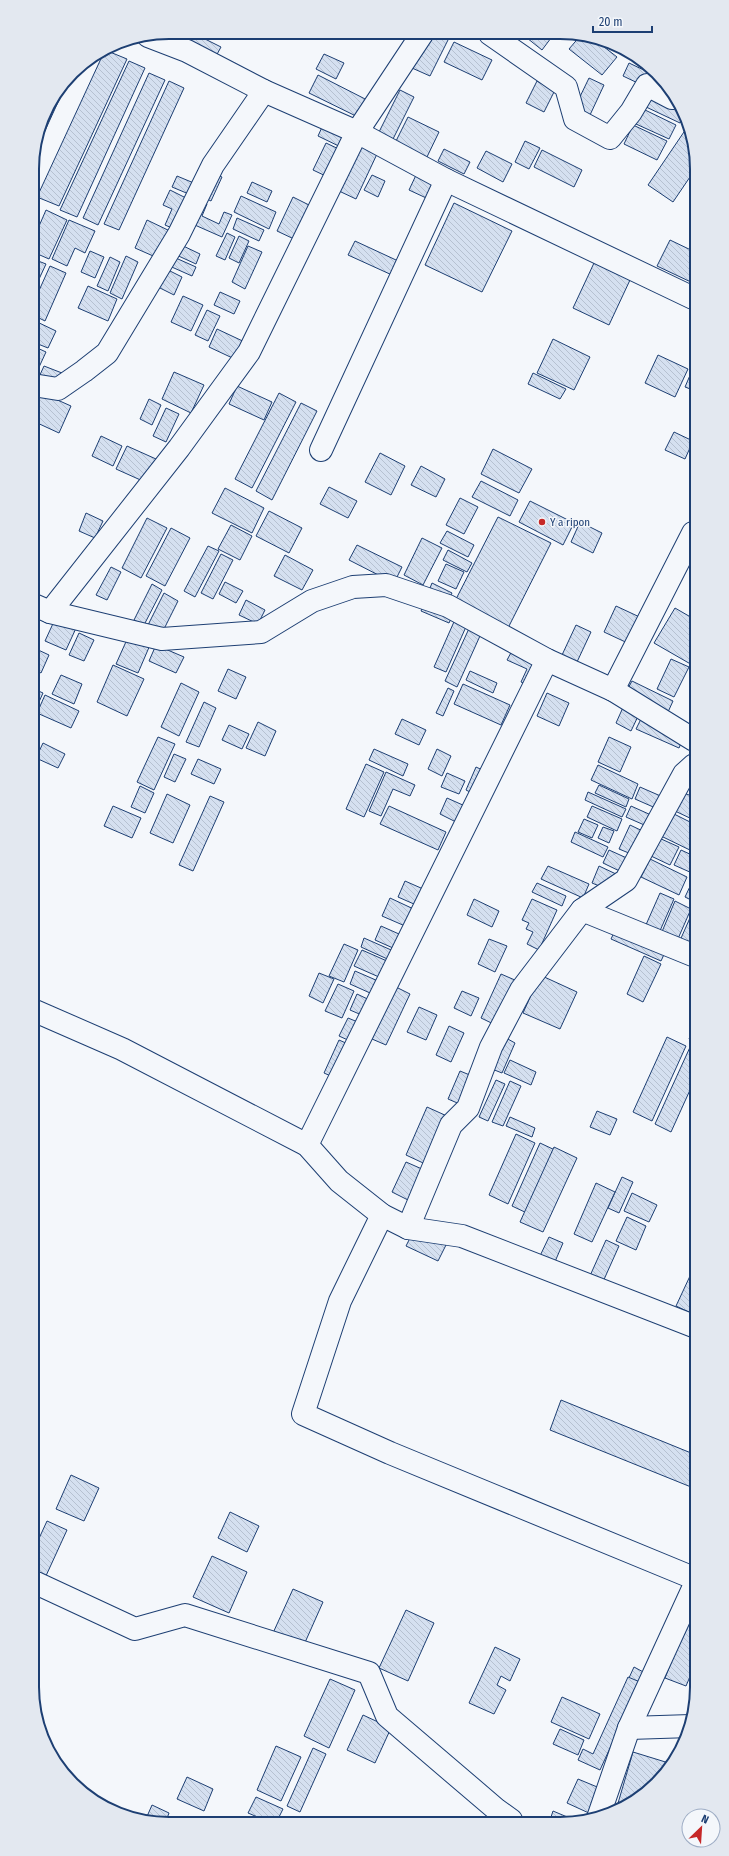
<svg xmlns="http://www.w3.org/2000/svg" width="729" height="1856" font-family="'Fira Sans Condensed',sans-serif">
<defs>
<pattern id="building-back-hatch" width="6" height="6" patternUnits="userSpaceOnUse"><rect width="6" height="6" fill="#d5e0f0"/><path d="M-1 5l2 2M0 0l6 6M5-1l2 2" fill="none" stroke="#b6c1d1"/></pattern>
</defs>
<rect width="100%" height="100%" fill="#f4f7fb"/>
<g fill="url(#building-back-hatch)" stroke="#1d3f73">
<path d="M185 32H191L221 47 215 58 181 41Z"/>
<path d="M429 34H451L430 76 412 68Z"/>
<path d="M522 34H554L542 50Z"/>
<path d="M581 35 590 36 617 57 602 75 569 49Z"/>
<path d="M454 42 492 60 482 80 444 62Z"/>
<path d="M105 50 127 59 59 206 37 197Z"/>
<path d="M324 54 344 63 336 79 316 69Z"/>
<path d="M129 61 145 68 77 217 60 210Z"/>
<path d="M629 63 648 72 642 85 623 76Z"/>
<path d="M149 73 165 80 98 225 83 218Z"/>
<path d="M318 75 371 102 362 119 309 93Z"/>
<path d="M69 78 33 157 46 108Z"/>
<path d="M589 78 604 85 590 115 575 107Z"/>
<path d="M169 81 184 88 119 230 104 224Z"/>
<path d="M537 81 555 90 544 112 526 103Z"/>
<path d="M400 90 414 97 393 139 379 132Z"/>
<path d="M652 90 672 99 683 118 680 123 644 106Z"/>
<path d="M643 109 676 125 669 139 636 124Z"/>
<path d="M408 117 439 132 426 159 395 143Z"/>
<path d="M323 125 354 140 349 151 318 136Z"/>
<path d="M633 125 667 141 657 160 624 144Z"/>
<path d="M688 126 692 134V174L673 202 648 185Z"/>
<path d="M525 141 540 148 529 169 515 162Z"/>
<path d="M326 143 343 151 330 178 313 170Z"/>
<path d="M360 146 377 154 356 199 339 191Z"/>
<path d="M444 149 470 162 464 174 438 161Z"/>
<path d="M542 150 582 170 574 187 534 167Z"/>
<path d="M486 151 512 164 503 182 477 168Z"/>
<path d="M212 173 222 177 211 201 201 196Z"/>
<path d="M417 173 445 186 437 203 409 190Z"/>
<path d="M372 175 385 181 378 197 364 190Z"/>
<path d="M177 176 201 186 196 197 172 187Z"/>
<path d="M252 182 272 191 267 202 247 193Z"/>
<path d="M170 190 192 201 179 231 165 225 172 209 163 205Z"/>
<path d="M241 196 276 212 269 229 234 212Z"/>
<path d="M293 197 309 205 294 239 277 231Z"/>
<path d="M198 200 207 204 202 216 219 224 224 212 232 215 222 237 188 222Z"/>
<path d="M454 203 512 231 482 292 425 265Z"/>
<path d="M46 210 67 220 49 259 33 252V240Z"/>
<path d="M237 218 264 230 259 241 233 229Z"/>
<path d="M69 220 95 231 85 253 75 248 67 266 52 259Z"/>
<path d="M147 220 172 232 160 259 135 248Z"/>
<path d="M227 233 235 237 225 260 216 256Z"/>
<path d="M239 236 249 241 239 263 229 258Z"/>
<path d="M670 240 693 251V283L657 266Z"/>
<path d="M355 241 409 266 403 280 348 255Z"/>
<path d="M177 243 200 254 196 264 172 253Z"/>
<path d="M248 246 262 252 245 289 232 282Z"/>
<path d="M90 251 104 257 95 278 81 272Z"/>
<path d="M169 255 196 267 192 276 165 264Z"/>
<path d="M126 256 138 262 122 299 110 293Z"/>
<path d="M110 257 120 262 108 291 97 286Z"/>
<path d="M33 259 46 264 34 290H33Z"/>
<path d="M594 263 630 280 609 325 573 308Z"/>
<path d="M50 266 66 273 45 321 33 315V304Z"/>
<path d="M166 269 182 277 174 295 158 287Z"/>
<path d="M88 286 117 299 108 321 78 308Z"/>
<path d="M220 292 240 301 234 314 214 305Z"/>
<path d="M183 296 203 305 191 331 171 322Z"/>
<path d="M207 310 220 316 208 341 195 335Z"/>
<path d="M33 320 56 331 48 348 33 342Z"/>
<path d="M217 329 249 344 241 362 209 347Z"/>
<path d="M553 339 590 357 574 390 537 373Z"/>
<path d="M33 346 46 352 34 378 33 377Z"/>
<path d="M658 355 688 369 675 397 645 383Z"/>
<path d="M44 366 62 373 57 385 39 377Z"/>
<path d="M174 372 204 385 191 413 162 399Z"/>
<path d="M533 373 566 389 560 399 528 384Z"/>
<path d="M691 373H693V390L685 387Z"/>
<path d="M237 386 272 402 264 420 229 404Z"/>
<path d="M35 390 71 406 59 433 33 421V394Z"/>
<path d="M279 393 296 402 252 488 235 479Z"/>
<path d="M149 399 161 405 152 425 140 419Z"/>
<path d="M301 403 317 411 272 500 256 491Z"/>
<path d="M166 408 179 414 166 442 153 436Z"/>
<path d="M674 432 693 441 685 459 665 450Z"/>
<path d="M101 436 122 446 113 466 92 456Z"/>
<path d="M127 446 156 459 145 482 116 469Z"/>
<path d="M493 449 532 469 519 493 481 474Z"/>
<path d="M380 453 405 466 391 495 365 482Z"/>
<path d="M421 466 445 479 436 497 411 485Z"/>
<path d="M481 481 518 500 510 516 472 497Z"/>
<path d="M329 487 357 501 348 518 320 504Z"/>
<path d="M225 488 264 508 252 533 212 513Z"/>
<path d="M460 498 478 507 464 534 446 525Z"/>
<path d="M530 501 574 523 563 545 519 522Z"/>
<path d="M269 511 302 528 289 553 256 536Z"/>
<path d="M86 513 103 521 95 538 79 531Z"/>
<path d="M498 517 551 543 507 630 454 603Z"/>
<path d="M147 518 167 528 141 578 122 568Z"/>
<path d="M580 522 602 533 593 553 571 542Z"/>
<path d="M231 525 252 536 240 560 218 549Z"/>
<path d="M171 528 190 538 165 586 146 576Z"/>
<path d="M447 531 474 545 468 557 440 543Z"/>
<path d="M422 538 442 548 423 585 404 575Z"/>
<path d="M357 545 402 567 394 583 349 560Z"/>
<path d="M208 546 219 551 195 597 184 591Z"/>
<path d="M448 550 472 563 467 572 443 560Z"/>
<path d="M221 554 233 560 213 599 201 593Z"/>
<path d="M285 555 313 570 302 590 274 576Z"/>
<path d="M446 564 464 572 456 589 438 581Z"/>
<path d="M111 567 121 572 107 600 96 595Z"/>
<path d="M225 582 243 591 236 603 219 594Z"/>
<path d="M432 583 452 593 447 603 428 593Z"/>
<path d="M152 584 162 590 144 625 134 620Z"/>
<path d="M164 593 178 601 161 635 147 627Z"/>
<path d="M246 600 265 610 258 624 239 615Z"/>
<path d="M426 600 454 612 449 623 421 611Z"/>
<path d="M616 606 646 620 634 646 604 632Z"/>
<path d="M675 608 694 619V666L654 643Z"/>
<path d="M457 615 469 620 446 672 434 667Z"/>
<path d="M56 617 77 626 66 650 45 641Z"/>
<path d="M472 622 484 627 457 687 445 681Z"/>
<path d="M576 625 591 632 577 662 562 655Z"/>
<path d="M79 633 94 640 84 661 69 655Z"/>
<path d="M129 635 150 645 138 673 116 664Z"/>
<path d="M156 645 184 657 176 673 149 661Z"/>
<path d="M34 648 49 655 41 673 34 669Z"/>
<path d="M513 649 548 664 537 689 521 682 527 669 507 660Z"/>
<path d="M671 659 689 667 674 697 657 689Z"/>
<path d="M113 665 144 679 127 716 97 702Z"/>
<path d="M228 669 246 677 236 699 218 691Z"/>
<path d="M470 671 497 683 493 693 466 680Z"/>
<path d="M61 675 82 684 74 704 52 694Z"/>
<path d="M632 681 673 701 668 712 626 692Z"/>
<path d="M181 683 199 692 179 736 161 727Z"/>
<path d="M463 684 510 705 501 725 454 704Z"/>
<path d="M448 688 454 691 443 716 436 713Z"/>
<path d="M34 689 43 693 34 713Z"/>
<path d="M547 693 569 703 559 726 537 716Z"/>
<path d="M45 695 79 711 71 728 37 713Z"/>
<path d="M204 702 216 708 199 747 186 742Z"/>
<path d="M625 703 641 710 631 731 616 723Z"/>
<path d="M644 713 686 732 679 748 636 729Z"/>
<path d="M402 719 426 730 419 745 395 734Z"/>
<path d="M258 722 276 731 265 756 246 748Z"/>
<path d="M229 725 249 734 242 749 222 740Z"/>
<path d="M158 737 175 744 154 790 137 782Z"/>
<path d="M609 737 631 747 620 772 598 762Z"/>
<path d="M43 743 65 754 58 768 36 758Z"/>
<path d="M374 749 408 764 403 776 369 760Z"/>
<path d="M437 749 451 756 442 776 428 769Z"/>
<path d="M174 754 186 759 175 782 164 777Z"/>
<path d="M198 759 221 769 214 784 191 774Z"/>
<path d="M366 764 384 772 364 817 346 809Z"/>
<path d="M598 765 638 784 632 799 591 780Z"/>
<path d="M476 767 491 774 480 797 466 790Z"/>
<path d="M386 772 415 785 410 796 393 789 381 816 369 811Z"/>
<path d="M447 773 465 781 459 794 441 787Z"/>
<path d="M599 785 629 799 626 807 595 793Z"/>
<path d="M140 786 154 793 145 813 131 807Z"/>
<path d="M640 787 672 801 667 813 635 799Z"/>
<path d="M588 792 626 809 622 817 585 800Z"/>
<path d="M684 793 694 797V820L675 811Z"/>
<path d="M167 794 190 805 173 843 150 833Z"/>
<path d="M210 796 224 802 193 871 179 865Z"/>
<path d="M447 798 465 806 458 823 440 814Z"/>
<path d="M113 806 141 818 132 838 104 826Z"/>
<path d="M389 806 446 832 438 850 380 824Z"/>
<path d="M592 806 622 819 617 831 587 817Z"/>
<path d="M631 806 651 815 658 831 626 817Z"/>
<path d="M672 813 694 824V852L661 836Z"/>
<path d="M584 819 598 825 592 838 578 832Z"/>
<path d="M630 825 651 835 641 858 619 849Z"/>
<path d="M603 827 614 831 609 843 598 838Z"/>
<path d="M575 832 608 847 603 857 571 842Z"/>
<path d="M659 838 679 847 670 865 651 856Z"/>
<path d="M609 850 640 864 634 878 603 863Z"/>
<path d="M681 850 694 856V869L692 873 674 865Z"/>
<path d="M650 859 687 877 679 895 641 877Z"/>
<path d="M548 866 589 884 583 898 541 879Z"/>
<path d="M599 866 616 874 609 890 592 883Z"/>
<path d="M694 878 695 902 685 897Z"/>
<path d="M405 881 430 892 423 908 398 897Z"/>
<path d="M537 883 566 896 562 906 532 892Z"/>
<path d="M660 893 674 899 659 933 645 927Z"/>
<path d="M390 898 420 912 412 929 382 916Z"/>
<path d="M474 899 499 911 492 927 467 915Z"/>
<path d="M532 899 557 910 539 950 527 944 533 932 526 929 529 923 522 920Z"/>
<path d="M675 901 691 909 677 941 661 934Z"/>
<path d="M693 911 695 912V952L678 945Z"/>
<path d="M618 924 668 946 661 961 611 939Z"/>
<path d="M381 926 408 938 402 952 375 940Z"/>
<path d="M364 938 398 953 394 962 361 947Z"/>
<path d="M489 939 507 946 495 972 478 964Z"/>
<path d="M344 944 358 950 344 982 329 976Z"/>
<path d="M362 950 396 965 388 981 354 966Z"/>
<path d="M644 956 661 964 643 1002 627 994Z"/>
<path d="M355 971 385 984 379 997 350 984Z"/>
<path d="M319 973 334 979 323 1003 309 996Z"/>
<path d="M501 974 524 984 504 1029 481 1018Z"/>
<path d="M540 975 577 992 560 1029 523 1013Z"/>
<path d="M338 984 354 991 342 1018 325 1011Z"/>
<path d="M396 987 410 994 386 1045 372 1039Z"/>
<path d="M462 991 479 998 471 1016 454 1008Z"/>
<path d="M357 994 378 1004 371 1019 350 1010Z"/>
<path d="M419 1007 437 1015 426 1040 407 1032Z"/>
<path d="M348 1018 370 1027 361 1046 339 1036Z"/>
<path d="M695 1025V1041L689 1039Z"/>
<path d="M449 1026 464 1033 451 1062 436 1055Z"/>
<path d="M667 1037 686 1046 652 1121 633 1112Z"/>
<path d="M506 1038 515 1043 502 1073 492 1069Z"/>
<path d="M339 1040 357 1048 342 1081 324 1073Z"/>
<path d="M691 1045 695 1046V1079L671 1132 655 1124Z"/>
<path d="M510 1060 536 1072 531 1085 504 1073Z"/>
<path d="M460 1071 482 1080 469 1108 448 1099Z"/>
<path d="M496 1080 505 1084 488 1121 479 1117Z"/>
<path d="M510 1081 521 1086 503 1126 492 1122Z"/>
<path d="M427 1107 458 1121 436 1169 406 1155Z"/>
<path d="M597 1111 617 1119 610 1135 590 1127Z"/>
<path d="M510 1117 535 1128 532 1137 506 1126Z"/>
<path d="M516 1134 535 1143 508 1204 489 1195Z"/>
<path d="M540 1143 557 1151 529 1214 512 1206Z"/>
<path d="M554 1147 577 1158 543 1232 520 1222Z"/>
<path d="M406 1162 422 1169 408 1200 392 1192Z"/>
<path d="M622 1177 633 1182 619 1213 608 1208Z"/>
<path d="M596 1183 615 1192 592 1242 574 1234Z"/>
<path d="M632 1193 657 1205 649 1222 624 1211Z"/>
<path d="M627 1217 646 1226 636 1250 616 1241Z"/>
<path d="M415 1228 447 1243 438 1261 406 1246Z"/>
<path d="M549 1237 563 1243 554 1264 539 1258Z"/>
<path d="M606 1240 619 1246 602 1284 589 1278Z"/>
<path d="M690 1276 696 1279V1309L693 1314 676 1306Z"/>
<path d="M561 1400 696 1455V1489L550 1430Z"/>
<path d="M71 1475 99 1488 84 1521 56 1509Z"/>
<path d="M230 1512 259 1526 247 1552 218 1538Z"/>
<path d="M47 1521 67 1530 45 1578 36 1574V1545Z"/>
<path d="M212 1556 247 1572 229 1613 193 1597Z"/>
<path d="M293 1589 323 1602 303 1647 273 1633Z"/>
<path d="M696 1599 697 1660 686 1686 665 1678Z"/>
<path d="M406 1610 434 1623 408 1681 379 1668Z"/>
<path d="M495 1647 520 1659 510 1681 501 1676 497 1685 506 1690 494 1714 469 1703Z"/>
<path d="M634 1667 647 1674 630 1710 617 1704Z"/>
<path d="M628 1677 640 1682 600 1770 578 1760 583 1749 593 1754Z"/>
<path d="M330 1679 355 1690 329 1748 304 1736Z"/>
<path d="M562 1697 600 1714 589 1739 551 1722Z"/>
<path d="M363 1715 391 1728 375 1763 347 1750Z"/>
<path d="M560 1729 584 1740 578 1755 553 1744Z"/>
<path d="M276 1746 301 1757 281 1801 257 1790Z"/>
<path d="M313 1748 326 1754 300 1812 287 1806Z"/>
<path d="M633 1752 672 1764 669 1771 636 1801 616 1810Z"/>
<path d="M187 1777 213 1789 204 1811 177 1799Z"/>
<path d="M578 1779 602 1789 591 1814 567 1803Z"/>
<path d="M256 1797 283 1809 277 1821H267L248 1813Z"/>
<path d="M152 1805 169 1813 166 1821H145Z"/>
<path d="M553 1811 572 1819 550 1820Z"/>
</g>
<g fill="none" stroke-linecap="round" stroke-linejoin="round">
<g stroke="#1d3f73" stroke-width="24">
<g id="minor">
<path d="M490 34 566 87 575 119 610 138 631 112 647 85 672 98"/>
<path d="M148 36 187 51 264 91 357 132 446 180 693 298"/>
<path d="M33 385 58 389 84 371 107 353 179 234 213 165 264 91"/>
<path d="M321 450 446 180"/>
<path d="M34 605 50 612 162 639 261 632 312 601 353 587 386 585 448 606 547 660 613 690 694 740"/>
<path d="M50 612 179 448 249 352 357 132 422 34"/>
<path d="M613 690 693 533"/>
<path d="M582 910 695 956"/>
<path d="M35 1011 122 1049 307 1145 339 1181 382 1215 408 1228 462 1236 696 1327"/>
<path d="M307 1145 547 660"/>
<path d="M382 1215 340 1301 303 1414 390 1453 696 1579"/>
<path d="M408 1228 451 1125 468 1108 491 1047 521 990 582 910 626 880 684 774 694 765"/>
<path d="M36 1583 135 1629 185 1615 369 1673 387 1716 497 1810 511 1820"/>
<path d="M629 1728 691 1726"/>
<path d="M598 1818 629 1728 696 1582"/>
</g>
</g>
<use href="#minor" stroke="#f4f7fb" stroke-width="22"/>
</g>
<circle fill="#c62828" stroke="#f4f7fb" stroke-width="1.5" cx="542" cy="522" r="4"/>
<g text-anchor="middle" stroke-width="3" stroke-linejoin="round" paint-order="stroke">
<g font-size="11" fill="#1d3f73" stroke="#f4f7fb" text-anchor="start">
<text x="550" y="526">Y a ripon</text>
</g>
</g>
<path d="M0 0H729V1856H0ZM169 39H560A130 130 0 0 1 690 169V1687A130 130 0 0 1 560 1817H169A130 130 0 0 1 39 1687V169A130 130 0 0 1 169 39Z" fill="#e3e8f0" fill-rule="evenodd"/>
<path fill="none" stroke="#1d3f73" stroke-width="2" d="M169 39H560A130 130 0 0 1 690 169V1687A130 130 0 0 1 560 1817H169A130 130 0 0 1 39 1687V169A130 130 0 0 1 169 39Z"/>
<g transform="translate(701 1828) rotate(25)"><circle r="19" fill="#f4f7fb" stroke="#9eadc5"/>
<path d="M0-3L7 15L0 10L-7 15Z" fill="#c62828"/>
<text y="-6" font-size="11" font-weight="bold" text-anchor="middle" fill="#1d3f73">N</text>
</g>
<path d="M593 26v6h59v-6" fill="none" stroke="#1d3f73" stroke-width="2"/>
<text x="599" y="26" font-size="12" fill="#1d3f73" stroke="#f4f7fb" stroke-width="3" paint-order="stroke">20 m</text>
</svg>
